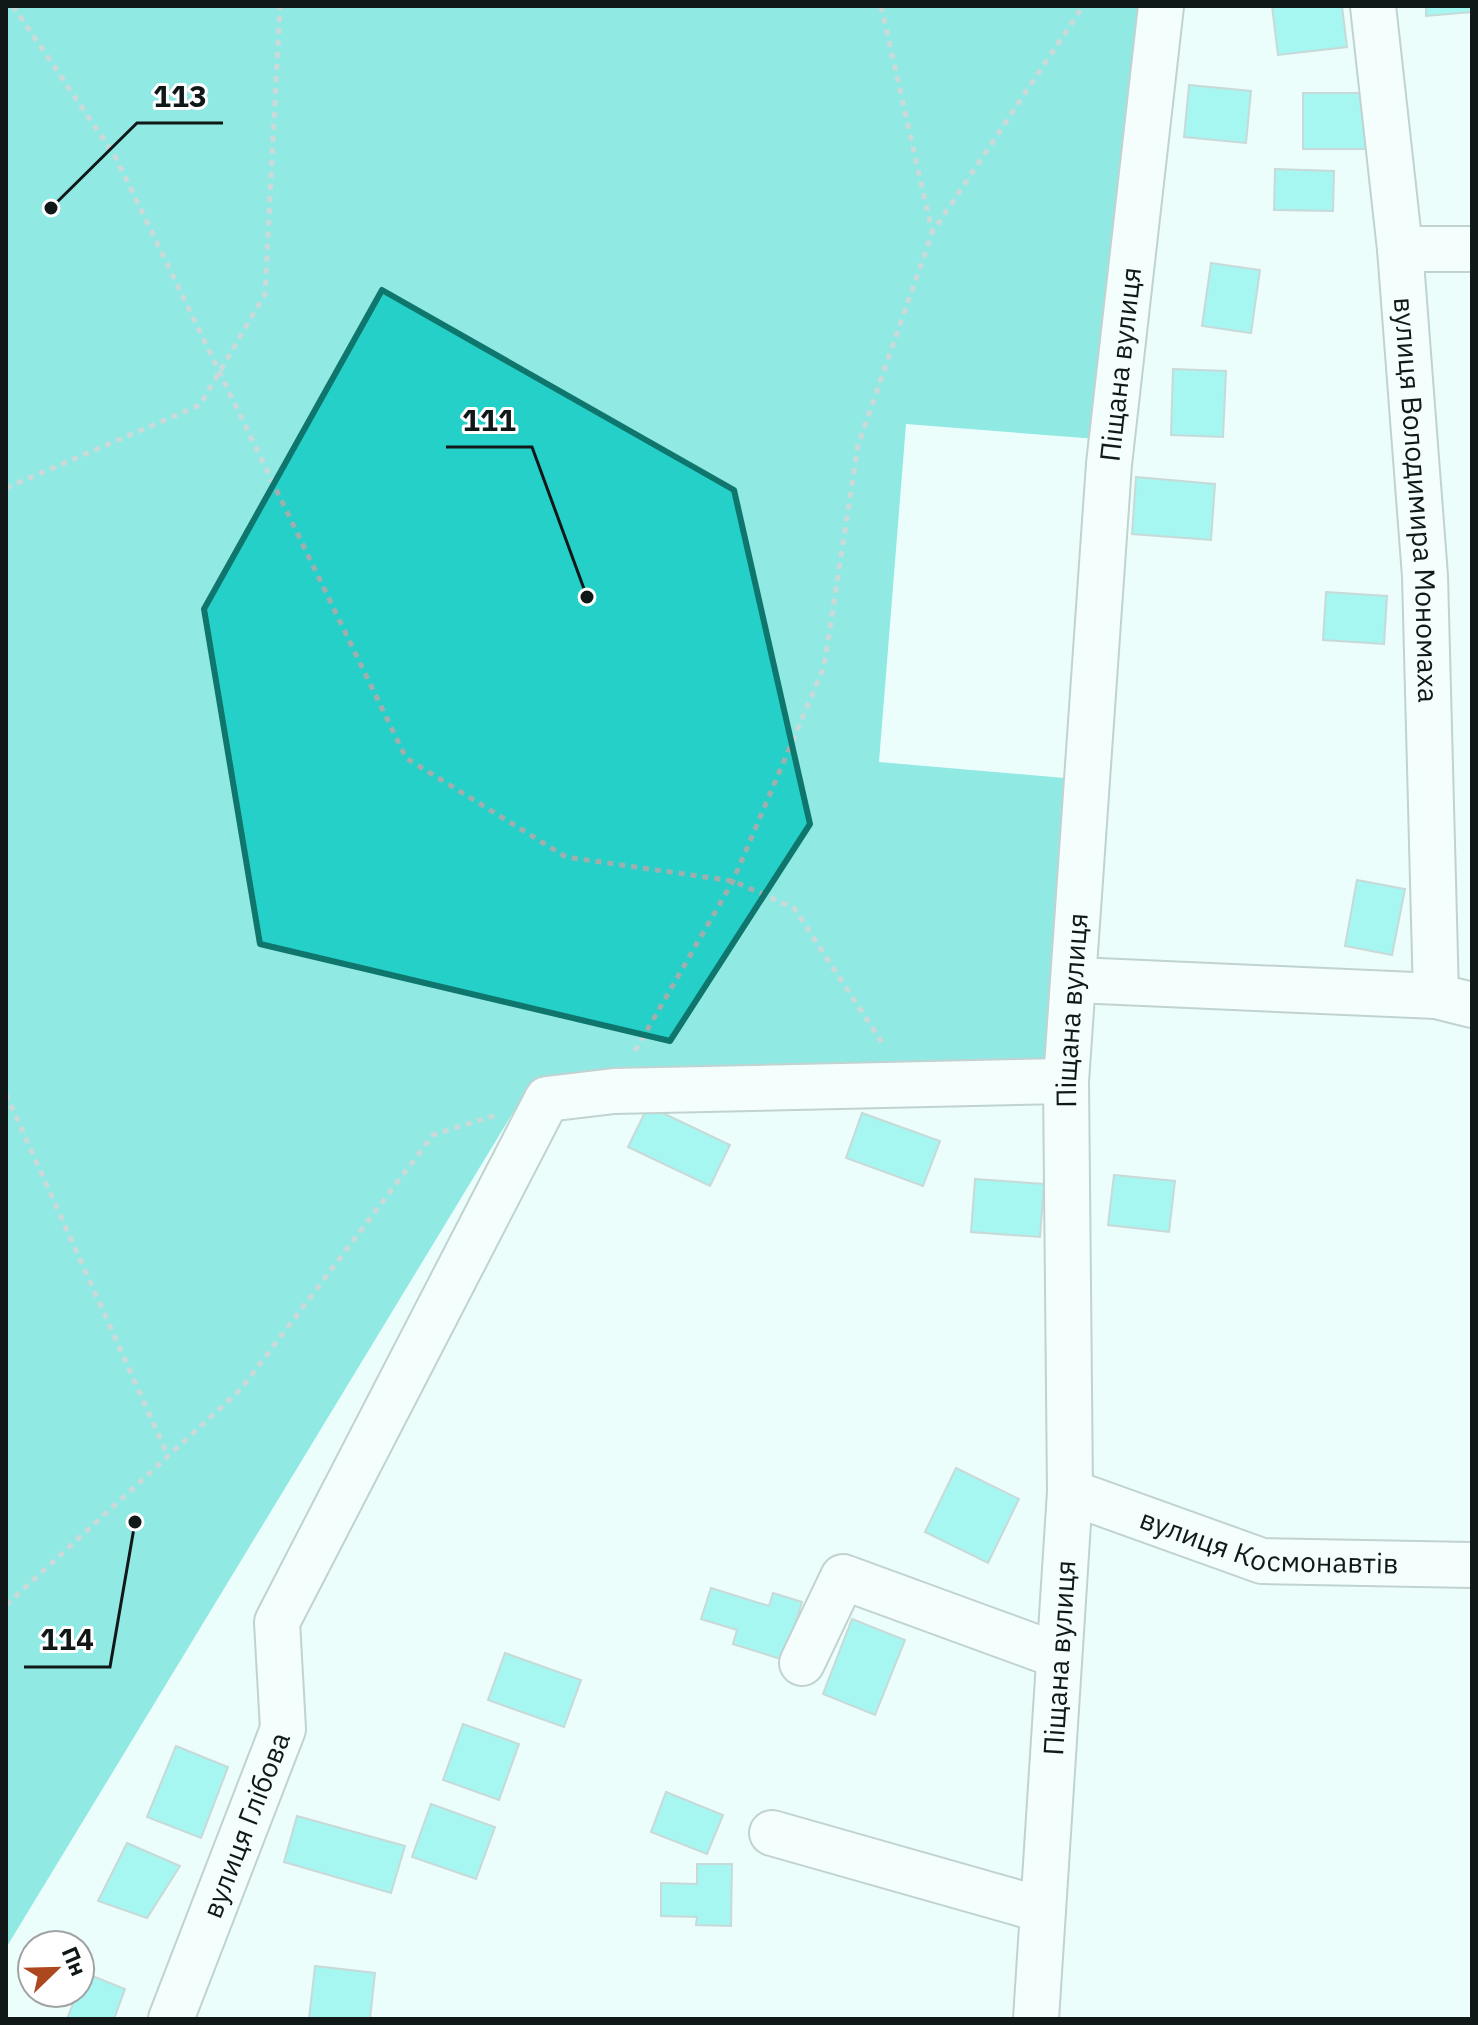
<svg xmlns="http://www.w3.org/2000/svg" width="1478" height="2025" font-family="'IBM Plex Sans',sans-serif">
<rect width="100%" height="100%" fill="#ebfefc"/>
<path fill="#25d0c8" d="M6 6H1158L1097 439 906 424 879 762 1076 779 1056 1060 523 1096 6 1948Z"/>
<g fill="#53eee6" stroke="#9dafae" stroke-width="2">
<path d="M1272 6H1342L1347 47 1278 55Z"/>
<path d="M1426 6H1472V12L1426 16Z"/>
<path d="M1189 85 1251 91 1246 143 1184 137Z"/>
<rect x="1303" y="93" width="63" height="56"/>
<path d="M1275 169 1334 171 1333 211 1274 210Z"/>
<path d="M1211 263 1260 270 1251 333 1202 326Z"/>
<path d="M1173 369 1226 371 1223 437 1171 435Z"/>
<path d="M1136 477 1215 484 1211 540 1132 534Z"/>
<path d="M1326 592 1387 596 1384 644 1323 640Z"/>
<path d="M1357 880 1405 889 1392 955 1345 946Z"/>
<path d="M648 1106 730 1145 710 1186 628 1147Z"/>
<path d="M862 1113 940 1141 923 1186 846 1158Z"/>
<path d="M1114 1175 1175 1181 1169 1232 1108 1225Z"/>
<path d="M975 1179 1044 1184 1040 1237 971 1232Z"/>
<path d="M956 1468 1019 1499 988 1563 925 1532Z"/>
<path d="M711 1588 769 1606 773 1593 802 1602 784 1660 733 1644 737 1630 701 1619Z"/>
<path d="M852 1619 905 1640 875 1715 823 1694Z"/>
<path d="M505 1653 581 1680 564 1727 488 1700Z"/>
<path d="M463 1724 519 1744 499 1800 443 1780Z"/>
<path d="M176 1746 228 1767 201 1838 147 1817Z"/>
<path d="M666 1792 723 1815 707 1854 651 1832Z"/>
<path d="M431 1804 495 1827 476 1879 412 1857Z"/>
<path d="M297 1816 405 1846 391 1893 284 1862Z"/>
<path d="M127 1843 180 1866 147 1918 98 1901Z"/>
<path d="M697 1864H732L731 1926 696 1925 697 1917 661 1916V1883L697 1884Z"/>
<path d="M315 1966 375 1973 370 2019H309Z"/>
<path d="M85 1973 125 1989 114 2019H67Z"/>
</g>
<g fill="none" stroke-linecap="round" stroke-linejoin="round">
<g stroke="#8d9f9d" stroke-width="48">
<g id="minor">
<path id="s1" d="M1373 6 1400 249 1425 576 1436 996"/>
<path d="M1400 249H1472"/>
<path d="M1076 980 1436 996 1472 1005"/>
<path id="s2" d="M1070 1492 1262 1561 1472 1565"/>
<path d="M802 1663 843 1577 1059 1656"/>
<path d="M772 1833 1043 1910"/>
<path id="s3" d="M171 2019 283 1729 277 1622 547 1099 614 1091 1066 1081"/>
<path id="s4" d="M1036 2019 1070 1492 1066 1081 1109 464 1161 6"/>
</g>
</g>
<g stroke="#a0afae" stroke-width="5" stroke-dasharray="6 6" stroke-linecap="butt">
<path d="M13 6 115 156 406 758 566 857 733 881 794 908 885 1047"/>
<path d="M881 6 932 231"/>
<path d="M6 488 200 405 265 294 280 6"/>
<path d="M635 1051 733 881 824 667 858 445 932 233 1083 6"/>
<path d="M6 1094 168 1456"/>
<path d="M6 1605 241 1389 433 1135 496 1115"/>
</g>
<use href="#minor" stroke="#fff" stroke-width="44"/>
</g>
<path d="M0 0H1478V2025H0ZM382 290 734 490 810 824 670 1041 260 944 204 609Z" fill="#ebfefc" fill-opacity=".55" fill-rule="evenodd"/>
<path fill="none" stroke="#0f766e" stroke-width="6" stroke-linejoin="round" d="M382 290 734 490 810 824 670 1041 260 944 204 609Z"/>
<g text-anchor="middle" stroke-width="6" stroke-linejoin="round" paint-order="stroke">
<g font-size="28" fill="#111818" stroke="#fff">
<text dy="10" stroke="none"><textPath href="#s4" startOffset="1658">Піщана вулиця</textPath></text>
<text dy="10" stroke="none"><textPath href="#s1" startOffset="496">вулиця Володимира Мономаха</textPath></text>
<text dy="10" stroke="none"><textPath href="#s4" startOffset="1010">Піщана вулиця</textPath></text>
<text dy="10" stroke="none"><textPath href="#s2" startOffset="208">вулиця Космонавтів</textPath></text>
<text dy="10" stroke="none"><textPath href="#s4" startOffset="362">Піщана вулиця</textPath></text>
<text dy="10" stroke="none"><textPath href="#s3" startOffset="208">вулиця Глібова</textPath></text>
</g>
</g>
<path fill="none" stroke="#111818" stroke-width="3" d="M51 208L137 123H223M587 597L532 447H446M135 1522L110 1667H24"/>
<g fill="#111818" stroke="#fff" stroke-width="3">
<circle cx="51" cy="208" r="8"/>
<circle cx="587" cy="597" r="8"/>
<circle cx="135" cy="1522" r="8"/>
</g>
<g font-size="30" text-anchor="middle" font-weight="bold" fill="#111818" stroke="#fff" stroke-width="6" stroke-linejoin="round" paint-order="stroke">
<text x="180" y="107">113</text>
<text x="489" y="431">111</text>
<text x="67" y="1650">114</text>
</g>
<rect width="1478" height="2025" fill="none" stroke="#111818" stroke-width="16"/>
<g transform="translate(56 1969) rotate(67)"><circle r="38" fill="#ffffff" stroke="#a0a3a3" stroke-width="2"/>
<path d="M0-6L14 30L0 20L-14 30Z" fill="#ad471e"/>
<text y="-12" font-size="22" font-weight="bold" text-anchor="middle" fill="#111818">Пн</text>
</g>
</svg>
